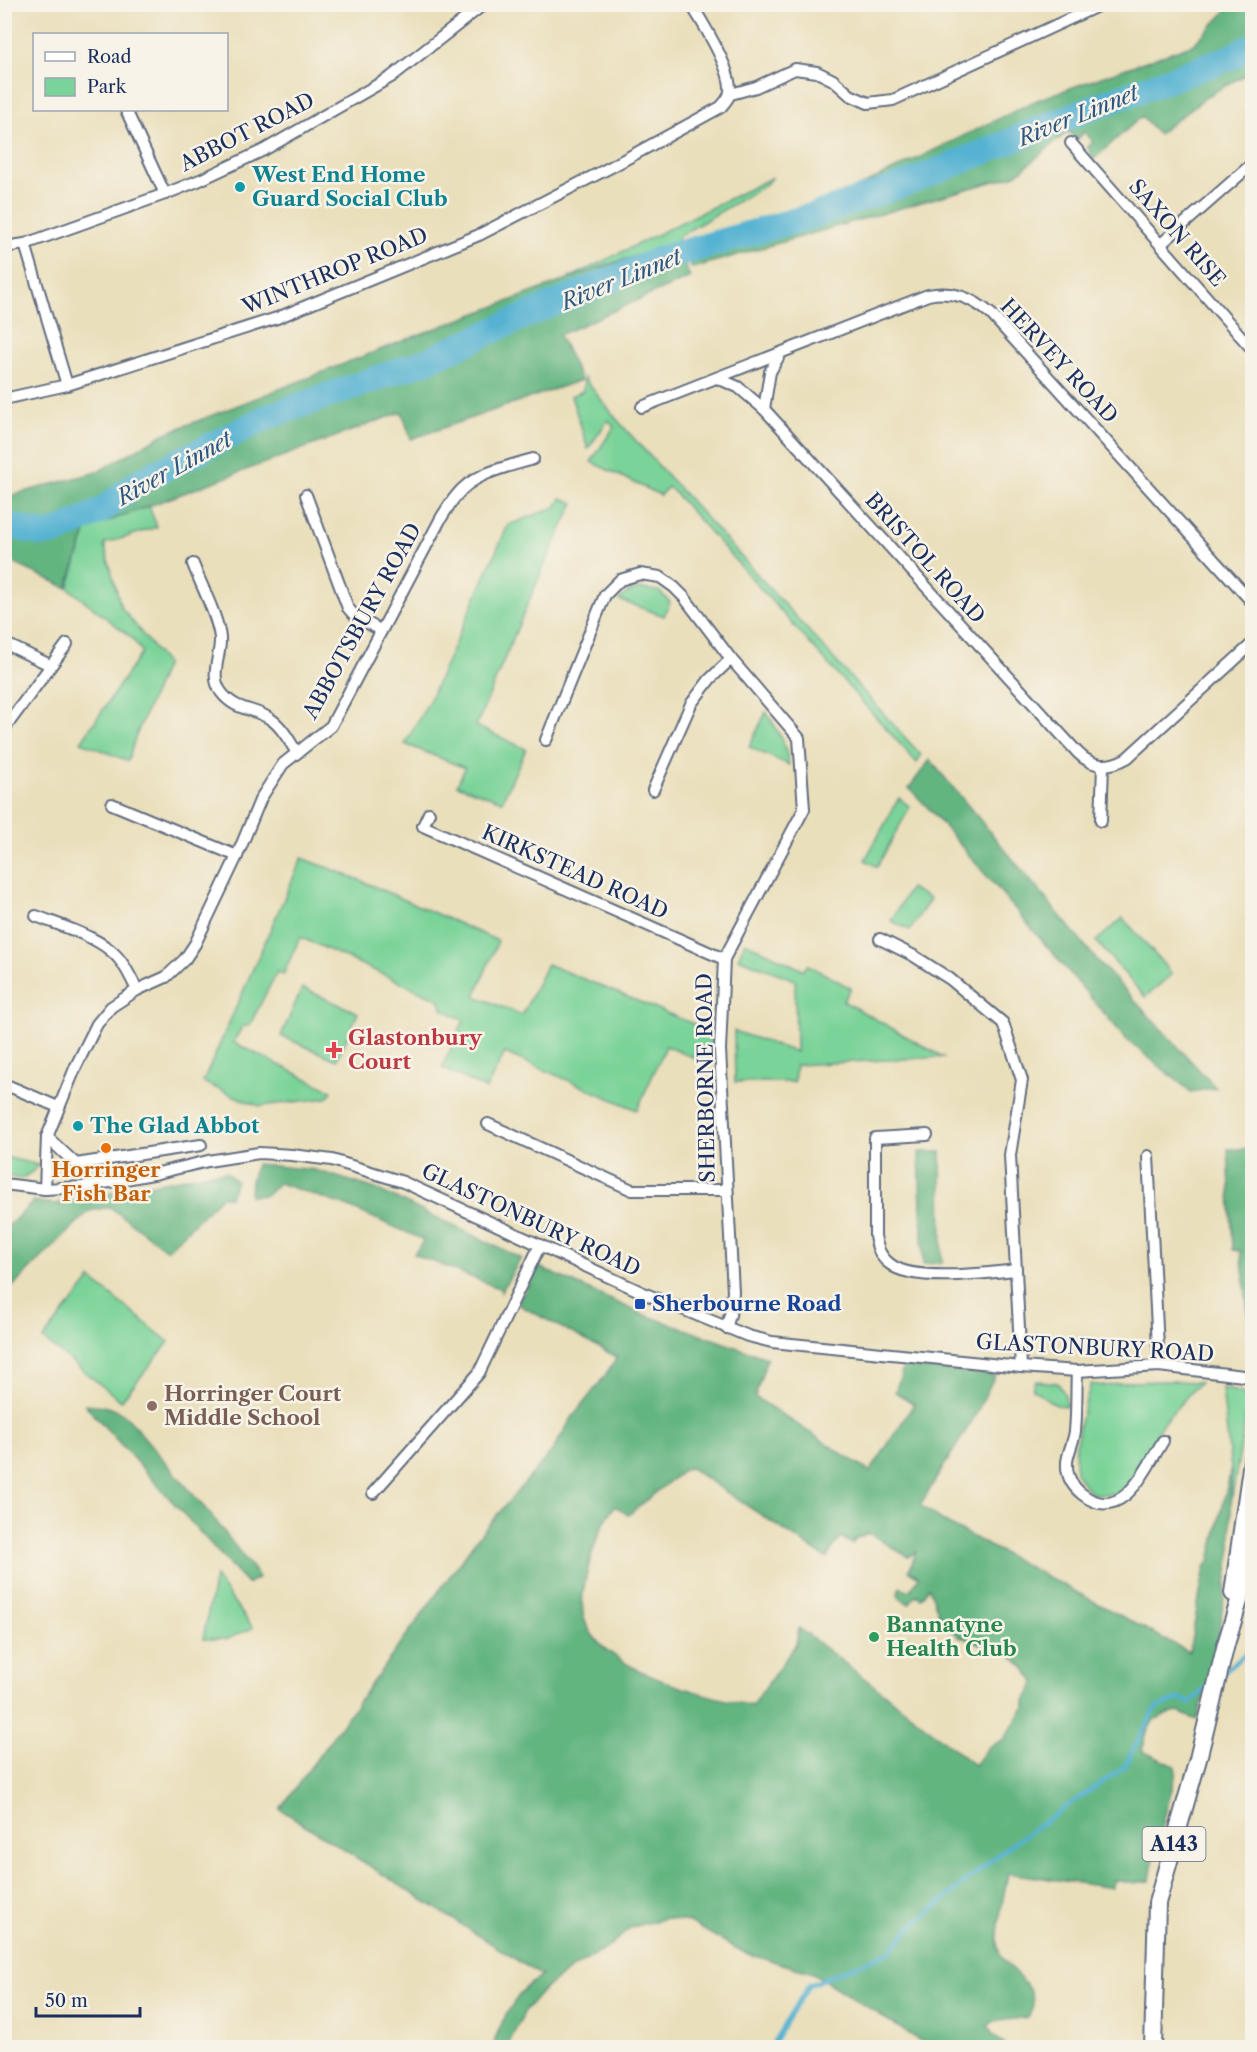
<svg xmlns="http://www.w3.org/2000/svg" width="1257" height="2052" font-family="'Libre Caslon Text',serif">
<rect width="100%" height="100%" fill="#f7f3e8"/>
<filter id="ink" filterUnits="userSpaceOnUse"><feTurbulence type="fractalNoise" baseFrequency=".0167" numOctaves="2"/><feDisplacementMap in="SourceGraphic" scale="12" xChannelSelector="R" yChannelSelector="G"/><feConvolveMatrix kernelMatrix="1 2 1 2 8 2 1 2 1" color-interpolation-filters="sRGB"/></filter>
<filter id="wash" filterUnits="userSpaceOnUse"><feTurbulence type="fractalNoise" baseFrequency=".008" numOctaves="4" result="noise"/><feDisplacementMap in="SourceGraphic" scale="24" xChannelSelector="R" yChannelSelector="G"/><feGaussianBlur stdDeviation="1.35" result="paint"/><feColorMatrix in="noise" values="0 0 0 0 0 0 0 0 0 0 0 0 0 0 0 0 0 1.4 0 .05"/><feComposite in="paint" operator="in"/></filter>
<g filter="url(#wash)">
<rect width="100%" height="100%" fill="#eadfbb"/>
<g fill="#7ad398" stroke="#4a817b" stroke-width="1.5">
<path d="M773 177 764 186 679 236 676 244 609 264 555 285Z"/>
<path d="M584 378 619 422 911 744 921 755 917 763C836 672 754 582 673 491L668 487 660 495 591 462 614 427 608 420 588 449 571 396 583 391Z"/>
<path d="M561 498 574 503 542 570 476 726 526 749 502 801 457 785 465 768 405 744 430 699 508 525 556 507Z"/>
<path d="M149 506 157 527 104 544 121 607 166 664 135 738 128 761 81 742 142 652 132 638 68 588 87 529Z"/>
<path d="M640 589 659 591 670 602 664 616 619 600 627 593Z"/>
<path d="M766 712C777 729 786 744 789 765L749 747Z"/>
<path d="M899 798 910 807 877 867 865 860Z"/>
<path d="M302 858 355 878 498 941 475 996 522 1015 547 964 713 1032 709 1064 666 1046 637 1110 505 1053 486 1089 442 1068 464 1020 442 1009 440 1000 300 937 283 975 277 972 249 1026H243L233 1042 332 1091 327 1098 260 1106 246 1101 203 1082Z"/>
<path d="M910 888 930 899 910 930 891 921Z"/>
<path d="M1123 918 1172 974 1145 997 1096 941Z"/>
<path d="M745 942 803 970 808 965 851 988 843 1001 943 1057 796 1065 794 1082H735L734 1031 796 1052 795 980 738 958Z"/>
<path d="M302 988 358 1013 337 1060 281 1036Z"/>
<path d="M5 1157 38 1165 32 1172 21 1179 5 1176Z"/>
<path d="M91 1279 169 1342 121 1401 43 1339Z"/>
<path d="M1035 1381 1058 1383 1065 1395 1067 1406 1056 1405 1032 1389Z"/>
<path d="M1169 1381 1200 1382 1162 1424 1130 1482 1117 1494H1093C1087 1488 1078 1481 1076 1472 1072 1445 1083 1409 1091 1384L1105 1386 1129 1382Z"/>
<path d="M1222 1388 1242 1393 1248 1404 1231 1503V1469Z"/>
<path d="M215 1577 253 1628 227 1639H203Z"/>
</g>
<g fill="#63b580" stroke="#3f726f" stroke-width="1.5" fill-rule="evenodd">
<path d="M1232 5H1252V41L1210 65 1011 135 1000 150 1085 113 1226 64 1252 51V71L1209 95 1158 134 1142 116 1093 160 1088 147 1093 141 1084 132 1079 138 1076 139 1068 131 1016 175 692 268 685 249 801 215 1037 100 1194 44Z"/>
<path d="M678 250 690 277 559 335 581 380 411 439 402 412 87 529 67 588 5 559V497L97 472 164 434 418 335 609 264Z"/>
<path d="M930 760 1096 959 1216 1088 1191 1092 1127 1040 932 812 909 788Z"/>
<path d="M1228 1149H1252V1331L1250 1333 1241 1251 1233 1250Z"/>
<path d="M919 1152H941L942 1263 923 1264Z"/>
<path d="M256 1164 315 1170 376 1189 521 1258 501 1292V1289L414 1254 424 1240 349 1207 279 1183 266 1195 250 1196 251 1181Z"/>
<path d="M226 1172 236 1181 230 1197H221L167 1250 110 1207 89 1211 5 1294V1229L34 1201 54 1204 209 1173Z"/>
<path d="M539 1267 642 1314 767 1358 755 1397 870 1472 914 1404 895 1392 904 1366 995 1375 975 1416 920 1505 948 1524 1189 1652 1205 1567 1210 1561 1231 1469V1547L1229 1565 1214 1663 1197 1720 1178 1712 1164 1715 1152 1723 1147 1731 1142 1751 1175 1766 1176 1773 1153 1861 1150 1881 1131 1883 1113 1880 1112 1888 1008 1873C1005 1889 994 1938 999 1951 1007 1973 1047 1989 1028 2017L992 2022 988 2027 993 2035 1007 2047H930L813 1973 745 1953 689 1922 666 1918 632 1927 607 1948 573 1968 544 1989 525 2011 507 2047H493C499 2025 511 2004 526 1987 531 1983 538 1980 542 1976L280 1809 479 1536 552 1451 572 1418 604 1377 617 1357 517 1304ZM690 1468 826 1558 841 1537 852 1544 856 1538 869 1533 908 1557 916 1552 909 1571 919 1577 910 1591 901 1587 898 1592 899 1597 909 1604 916 1595 921 1598 929 1587 943 1625 959 1636 1010 1655 1024 1667 1035 1682 1025 1701V1707L1003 1740 988 1747 974 1765 903 1708 799 1628 796 1644 752 1706C706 1696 599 1671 584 1618 580 1602 584 1585 588 1569 593 1548 601 1523 615 1506L628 1515 685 1469Z"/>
<path d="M85 1405C101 1404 113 1407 126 1416L215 1520 259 1577 247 1584Z"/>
</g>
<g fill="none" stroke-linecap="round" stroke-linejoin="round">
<g stroke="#54b2d2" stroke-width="4.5">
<path d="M1224 1672 1252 1648"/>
<path d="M770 2048 809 1985 889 1952 912 1926 1008 1847 1124 1767 1156 1708 1180 1698 1189 1703 1211 1684"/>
</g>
<path stroke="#54b2d2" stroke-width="26" d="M4 524 43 534 57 532 101 511 138 482 267 417 426 361 525 316 663 258 814 215 908 183 1091 108 1229 58 1252 46"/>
</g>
</g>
<g filter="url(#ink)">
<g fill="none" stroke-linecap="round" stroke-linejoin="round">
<g stroke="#636d7f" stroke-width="14">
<g id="street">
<path d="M731 94 756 87 795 69 817 72 833 80 850 95 868 103 893 100 1102 4"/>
<path d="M126 110 165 194"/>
<path d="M1071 143 1252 349"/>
<path d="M25 244 67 385"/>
<path d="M1161 244 1252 164"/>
<path d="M4 247 25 244 165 194 200 180 264 150 391 77 484 4"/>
<path d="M717 378 738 387 764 409 1078 753C1093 768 1109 768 1127 758L1252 644"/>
<path d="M4 399 67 385 277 318 479 235 611 167 721 107C725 102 730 97 730 91 732 70 703 23 691 4"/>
<path d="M642 407 928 295C953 290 972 298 991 314L1252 602"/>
<path d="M764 409 770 372 780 354"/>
<path d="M306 495 348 608 355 616 380 630"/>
<path d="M193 564C201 585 218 617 220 638 221 657 209 675 221 692 236 712 254 707 272 720 283 728 290 742 297 753"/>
<path d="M4 643 50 665"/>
<path d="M4 729 67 644"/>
<path d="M546 740 605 595 620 580 640 574 660 577 674 587 684 597 731 659 799 738 804 809 724 959 720 1050 733 1292 730 1315 726 1328"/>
<path d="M653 790 691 704 710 679 731 659"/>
<path d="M112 804 237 856"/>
<path d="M429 813 423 826 724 959"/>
<path d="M1101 821 1103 766"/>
<path d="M36 916C59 925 92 935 110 950 123 960 130 976 137 990"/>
<path d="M880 939 914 956 950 979 1003 1023 1022 1080 1010 1155 1021 1367"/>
<path d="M4 1084 58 1107"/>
<path d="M488 1124 632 1190H727"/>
<path d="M927 1135 875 1138V1236C877 1247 880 1257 890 1264 913 1283 987 1273 1016 1270"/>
<path d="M47 1137 76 1164 201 1145"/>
<path d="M1148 1156 1159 1366"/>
<path d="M4 1184 45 1189 82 1187 158 1173 208 1161 259 1153 292 1155 332 1160 403 1182 648 1295 748 1336 772 1342 1021 1367 1077 1371 1159 1366 1252 1377"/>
<path d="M45 1189 47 1137 76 1066 97 1024 111 1007 137 990 166 977 185 959 195 944 237 856 261 798 283 764 331 726 440 520C445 512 450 503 456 496 473 473 507 467 533 459"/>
<path d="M1077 1371C1076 1391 1077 1411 1075 1431 1074 1441 1068 1452 1067 1462 1066 1475 1072 1486 1082 1494 1122 1526 1146 1468 1163 1441"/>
<path d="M373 1493 479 1373 540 1245"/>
</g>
</g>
<g stroke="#636d7f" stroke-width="20">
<g id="primary">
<path d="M1233 1593 1252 1461"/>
<path d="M1153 2048 1157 1903 1198 1759 1226 1644 1252 1558"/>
</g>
</g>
<use href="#street" stroke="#fff" stroke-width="10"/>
<use href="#primary" stroke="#fff" stroke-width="16"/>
</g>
</g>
<g fill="#0f9aa8" stroke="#f7f3e8" stroke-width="2">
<circle cx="240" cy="187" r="6"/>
<circle cx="78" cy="1126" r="6"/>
</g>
<path fill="#e0444e" stroke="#f7f3e8" stroke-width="2" d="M331 1041h6v6h6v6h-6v6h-6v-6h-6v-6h6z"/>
<circle fill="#e8710a" stroke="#f7f3e8" stroke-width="2" cx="106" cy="1148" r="6"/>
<rect fill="#1a4fb4" stroke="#f7f3e8" stroke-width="2" x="634" y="1298" width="12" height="12" rx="3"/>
<circle fill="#8d6e63" stroke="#f7f3e8" stroke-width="2" cx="152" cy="1406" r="6"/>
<circle fill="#2e9e5b" stroke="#f7f3e8" stroke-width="2" cx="874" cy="1637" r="6"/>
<g text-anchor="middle" stroke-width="5" stroke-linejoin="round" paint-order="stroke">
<rect fill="#f7f3e8" stroke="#5d6a87" stroke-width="1.5" x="1142.5" y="1827" width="63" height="34" rx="4.5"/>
<g font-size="20" font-weight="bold" fill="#1b2f5e">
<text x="1174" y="1851">A143</text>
</g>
<g font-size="21" fill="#1b2f5e" stroke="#f7f3e8">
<text transform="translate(247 132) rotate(-27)" y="7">ABBOT ROAD</text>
<text transform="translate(1177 233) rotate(49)" y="7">SAXON RISE</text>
<text transform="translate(335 271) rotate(-22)" y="7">WINTHROP ROAD</text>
<text transform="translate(1059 361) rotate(47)" y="7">HERVEY ROAD</text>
<text transform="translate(925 558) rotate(48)" y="7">BRISTOL ROAD</text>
<text transform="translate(362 621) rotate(-61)" y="7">ABBOTSBURY ROAD</text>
<text transform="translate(575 872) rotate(24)" y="7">KIRKSTEAD ROAD</text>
<text transform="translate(706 1078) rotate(-91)" y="7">SHERBORNE ROAD</text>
<text transform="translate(531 1220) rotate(25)" y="7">GLASTONBURY ROAD</text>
<text transform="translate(1095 1348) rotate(3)" y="7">GLASTONBURY ROAD</text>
</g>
<g font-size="21" font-weight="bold" fill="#0d838f" stroke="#f7f3e8" text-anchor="start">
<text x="252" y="182">West End Home<tspan x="252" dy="24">Guard Social Club</tspan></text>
<text x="90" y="1133">The Glad Abbot</text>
</g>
<g font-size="21" font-weight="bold" fill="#be3a42" stroke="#f7f3e8" text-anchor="start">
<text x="348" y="1045">Glastonbury<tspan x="348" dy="24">Court</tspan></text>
</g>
<g font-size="21" font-weight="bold" fill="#c56008" stroke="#f7f3e8">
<text x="106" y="1177">Horringer<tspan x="106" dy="24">Fish Bar</tspan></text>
</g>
<g font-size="21" font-weight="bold" fill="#164399" stroke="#f7f3e8" text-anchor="start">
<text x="652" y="1311">Sherbourne Road</text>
</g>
<g font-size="21" font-weight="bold" fill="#785e54" stroke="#f7f3e8" text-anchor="start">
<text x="164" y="1401">Horringer Court<tspan x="164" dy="24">Middle School</tspan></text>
</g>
<g font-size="21" font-weight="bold" fill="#27864d" stroke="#f7f3e8" text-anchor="start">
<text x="886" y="1632">Bannatyne<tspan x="886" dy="24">Health Club</tspan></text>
</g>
<g font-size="22" font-style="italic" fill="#2c5681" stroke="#f7f3e8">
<text transform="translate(1078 115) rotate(-22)" y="8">River Linnet</text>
<text transform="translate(621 279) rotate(-22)" y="8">River Linnet</text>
<text transform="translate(174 468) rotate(-29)" y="8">River Linnet</text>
</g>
</g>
<rect width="1257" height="2052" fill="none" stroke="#f7f3e8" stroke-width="24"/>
<rect x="33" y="33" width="195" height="78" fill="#f7f3e8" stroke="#9fa5b1" stroke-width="1.5"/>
<rect x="45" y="52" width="30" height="9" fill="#ffffff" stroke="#9fa5b1" stroke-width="1.5"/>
<text x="87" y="63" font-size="18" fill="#1b2f5e">Road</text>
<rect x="45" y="78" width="30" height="18" fill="#7ad398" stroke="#9fa5b1" stroke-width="1.5"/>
<text x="87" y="93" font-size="18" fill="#1b2f5e">Park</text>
<path d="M36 2007v9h104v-9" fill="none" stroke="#1b2f5e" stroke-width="3"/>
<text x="45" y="2007" font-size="18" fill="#1b2f5e" stroke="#f7f3e8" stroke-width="4.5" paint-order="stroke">50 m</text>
</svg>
